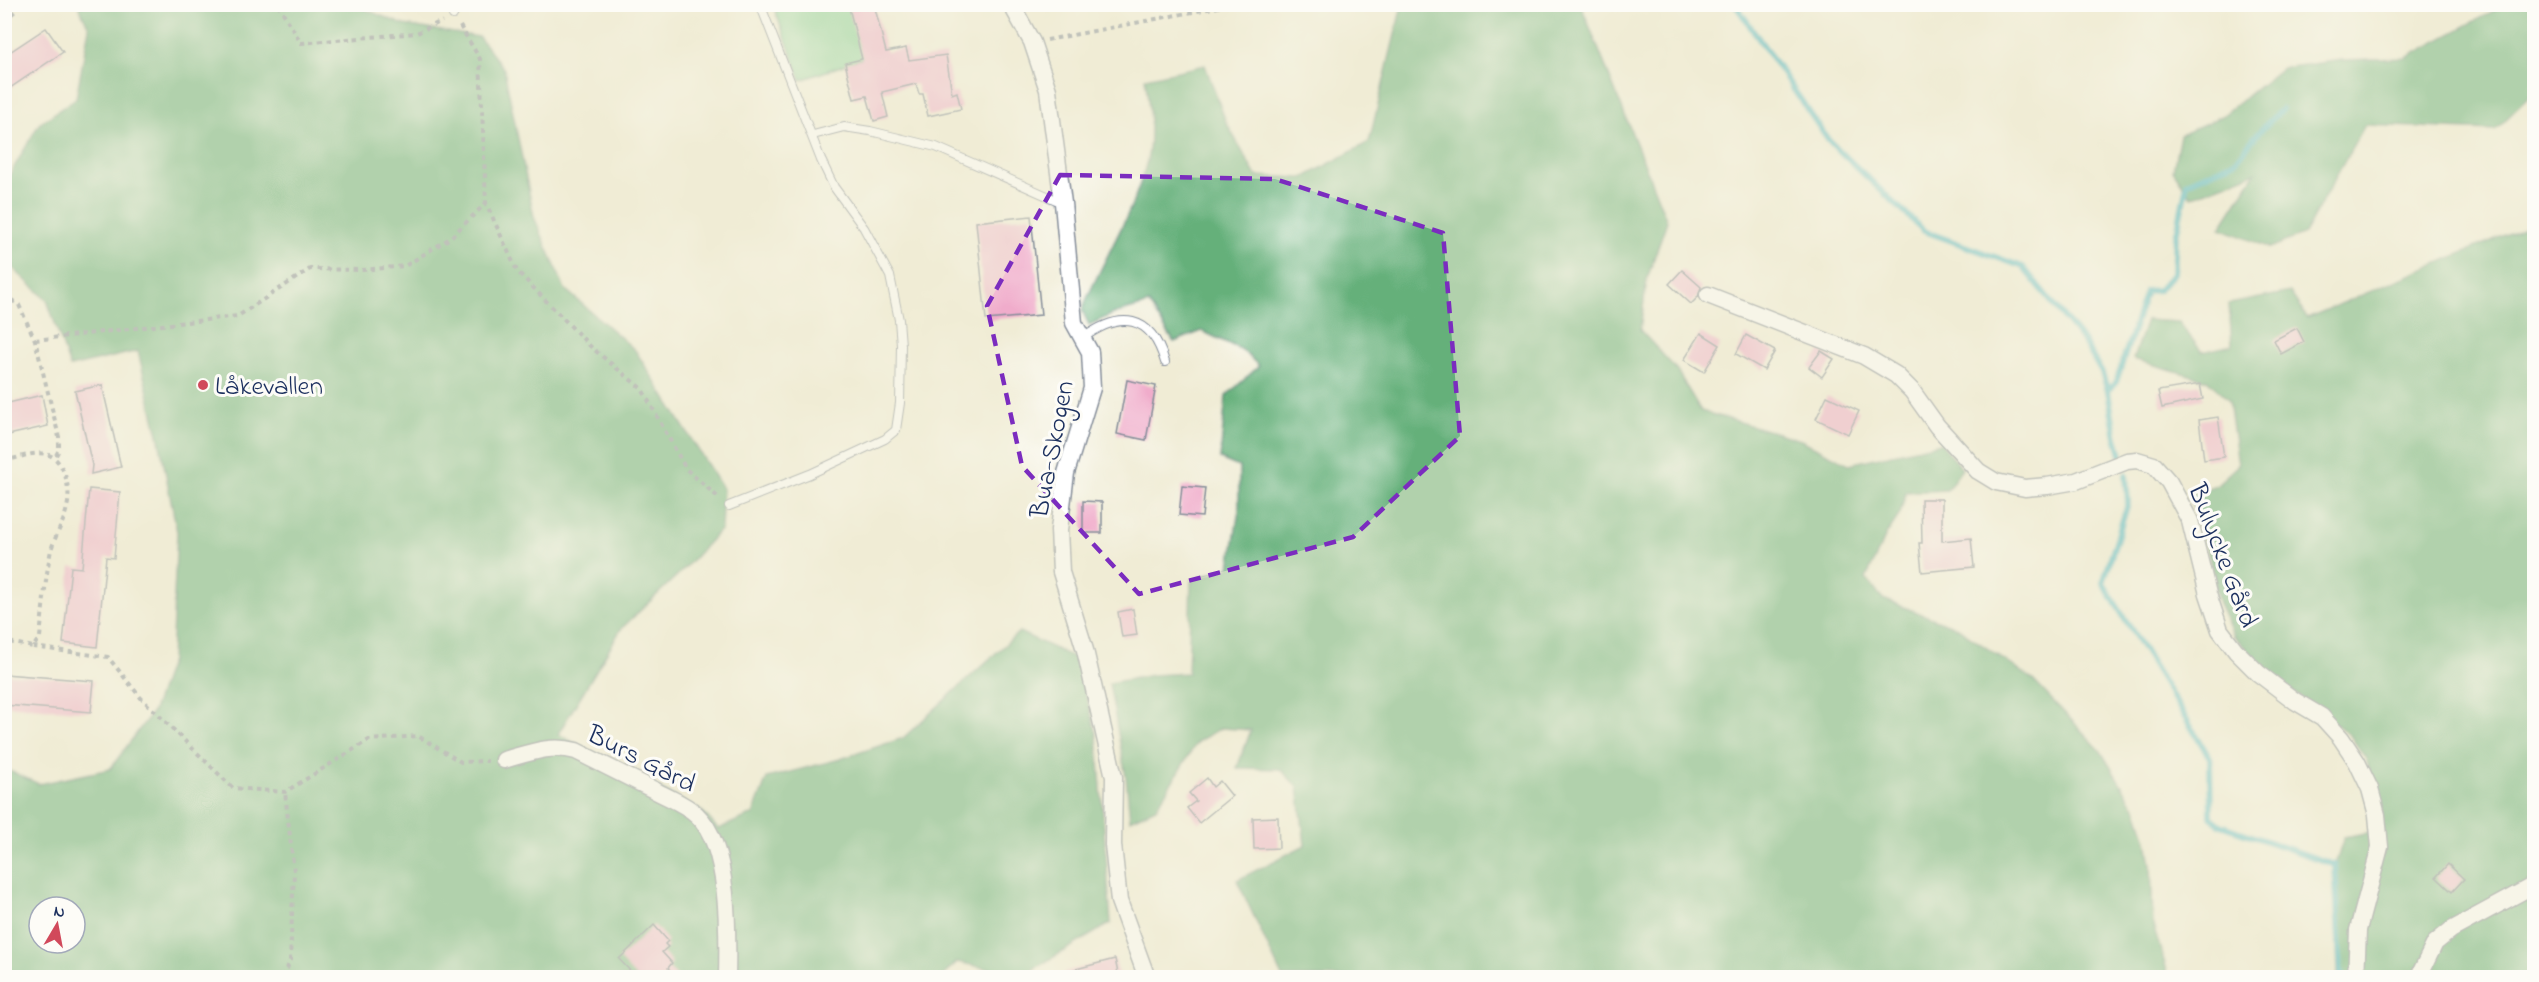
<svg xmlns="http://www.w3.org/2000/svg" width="2539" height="982" font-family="'Indie Flower',sans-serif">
<rect width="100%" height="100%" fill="#fdfcf7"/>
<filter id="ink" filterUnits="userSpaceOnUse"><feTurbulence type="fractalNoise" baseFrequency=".0167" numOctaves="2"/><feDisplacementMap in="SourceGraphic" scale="12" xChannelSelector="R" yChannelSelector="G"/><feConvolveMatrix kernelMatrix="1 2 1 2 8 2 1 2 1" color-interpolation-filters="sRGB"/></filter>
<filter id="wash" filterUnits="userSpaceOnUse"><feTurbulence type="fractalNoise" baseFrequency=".008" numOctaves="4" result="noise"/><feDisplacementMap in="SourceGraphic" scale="24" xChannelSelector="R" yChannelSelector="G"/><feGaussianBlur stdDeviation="1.35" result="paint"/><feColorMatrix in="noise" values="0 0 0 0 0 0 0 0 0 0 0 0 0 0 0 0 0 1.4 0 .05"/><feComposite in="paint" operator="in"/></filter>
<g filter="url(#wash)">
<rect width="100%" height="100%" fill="#f0ecd5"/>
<path fill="#7ccd8f" stroke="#4c7e76" stroke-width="1.5" d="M773 5H858L869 56 801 80Z"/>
<g fill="#65b07a" stroke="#40706c" stroke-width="1.5" fill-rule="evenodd">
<path d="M2506 4 2534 5V92L2495 130 2365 125 2304 234 2270 248 2220 228 2256 172 2191 197 2173 170 2180 135 2222 116 2282 68 2343 60 2406 58Z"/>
<path d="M78 5H355L404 25 479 37 504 69 534 217 565 289 635 350 723 489 721 529 683 570 621 629 558 734 703 812 718 829 753 814 767 778 840 759 903 738 1019 632 1075 658 1097 734 1111 923 1022 976 957 962 941 978 5 977V769L39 784 110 769 153 711 171 660 177 532 159 439 138 351 70 367 47 300 5 261V183L39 124 76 98 89 28ZM39 907H75V943H39Z"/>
<path d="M1402 5H1581L1667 221 1647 279 1640 330 1676 369 1701 411 1801 440 1849 464 1941 443 1962 469 1947 490 1906 492 1900 514 1886 535 1866 579 1883 599 1958 628 2033 680 2100 750 2138 812 2147 840 2151 865 2153 925 2169 977H1282L1237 880 1305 845 1298 787 1280 769 1237 768 1251 730 1221 728 1197 742 1156 808 1130 820 1126 777 1109 683 1152 675 1188 673 1191 581 1230 567 1239 510V467L1220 459 1226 396 1259 366 1242 350 1202 331 1174 342 1149 304 1113 314 1089 325 1082 310C1102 261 1134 213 1147 161 1153 134 1149 105 1145 78L1205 65 1226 122 1256 176 1303 178 1369 142Z"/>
<path d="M2534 223V977H2338L2335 865 2344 838 2370 833 2383 813 2366 759 2350 735 2272 676 2234 636 2219 604 2209 557 2189 495 2216 485 2238 465 2229 400 2207 380 2133 359 2146 320 2179 322 2202 352 2232 345 2229 304 2290 292 2307 318Z"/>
</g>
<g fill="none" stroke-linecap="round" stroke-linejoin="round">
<g stroke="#45b3c2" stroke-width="6">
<path d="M1735 4 1829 141 1924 231 2023 267 2084 342 2102 373 2108 391"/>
<path d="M2122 459 2115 433 2108 391 2116 382 2146 291 2159 290 2174 273 2176 237 2187 183 2236 161 2257 134 2282 109"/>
<path d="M2126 475 2128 503 2103 583 2210 758 2211 817 2221 825 2335 865 2341 978"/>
</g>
</g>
<g id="blocks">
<g fill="#f0accb">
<path d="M848 4H874L886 52 906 48 909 60 946 55 952 94 957 92 961 109 928 116 923 94H919L916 84 882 92 888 117 874 121 867 96 854 99 845 63 862 59Z"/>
<path d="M46 28 63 52 4 92V56Z"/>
<path d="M1031 216 1041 315 986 320 976 222Z"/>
<path d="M1682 270 1701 287 1698 297 1691 304 1669 284Z"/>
<path d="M2297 328 2304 342 2281 354 2274 340Z"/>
<path d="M1701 333 1720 345 1704 372 1684 360Z"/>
<path d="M1746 335 1775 351 1764 370 1736 354Z"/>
<path d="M1821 351 1834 359 1822 377 1809 367Z"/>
<path d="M1127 380 1156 386 1146 440 1117 434Z"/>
<path d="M2200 384 2203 399 2162 408 2158 391Z"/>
<path d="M102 385 121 467 91 474 92 465 75 391Z"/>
<path d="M42 395 48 426 4 436V404Z"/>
<path d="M1827 396 1859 411 1848 434 1816 419Z"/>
<path d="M2218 417 2224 457 2204 460 2199 420Z"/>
<path d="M1182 486 1205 488 1202 517 1179 515Z"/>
<path d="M89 489 120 492 114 558 106 557 97 647 63 643 71 567 82 568Z"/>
<path d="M1921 499H1942V541L1971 538 1974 567 1922 572 1919 543H1922Z"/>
<path d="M1083 501 1102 502V533H1083Z"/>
<path d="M1133 609 1137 635 1122 637 1118 612Z"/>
<path d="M4 674 94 681 91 712 4 705Z"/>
<path d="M1207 778 1213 787 1220 781 1232 796 1199 823 1187 808 1196 801 1189 793Z"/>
<path d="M1278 817 1279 848 1254 849 1253 818Z"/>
<path d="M2448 864 2464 879 2452 892 2436 877Z"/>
<path d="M654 925 668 941 665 944 668 947 662 952 672 963 668 968 678 978H637L619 959Z"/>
<path d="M1115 959 1119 978H1065L1064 972Z"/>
</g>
</g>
</g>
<g filter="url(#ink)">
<use href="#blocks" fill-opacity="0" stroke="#868e9a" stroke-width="1.5"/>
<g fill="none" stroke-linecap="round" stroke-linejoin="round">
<g stroke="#868e9a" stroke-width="10">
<g id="lane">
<path d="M453 15 459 4"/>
<path d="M813 135 844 127 870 131 936 147 1063 203"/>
<path d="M1083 338C1120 311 1151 314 1165 362"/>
<path d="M729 506 810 474 885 439 896 430 900 403 901 345 899 320 890 276 864 228 834 187 821 160 760 4"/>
</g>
</g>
<g stroke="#868e9a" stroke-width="19">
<g id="street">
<path d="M1011 4 1032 42 1048 90 1063 203 1074 323 1090 352 1092 388 1066 473 1059 530 1061 572 1085 650 1114 777 1113 845 1119 901 1147 978"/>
<path d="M1708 295 1864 356 1896 375 1912 391 1937 426 1978 471 1996 482 2025 488 2047 486 2076 481 2127 461 2137 460 2154 465 2169 482 2190 521 2208 594 2220 630 2236 651 2258 673 2295 701 2322 717 2341 738 2357 762 2370 789 2377 815 2380 847 2358 930 2356 978"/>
<path d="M504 760C529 753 550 744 576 751 602 764 628 777 654 790 668 798 686 804 697 815 730 846 728 934 727 978"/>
<path d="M2418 978 2435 943 2451 930 2534 885"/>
</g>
</g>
<g stroke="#868e9a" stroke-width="4" stroke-dasharray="4.5 4.5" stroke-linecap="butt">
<path d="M278 4 301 43 417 33 442 21"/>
<path d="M4 20 18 9"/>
<path d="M460 26 480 59 486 203 517 271 592 348 642 389 686 469 719 498"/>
<path d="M1047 40 1234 4"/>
<path d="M4 295 19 305 35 340 59 437V450L55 457"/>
<path d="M35 340 238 316 310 269 363 270 405 266 450 238 486 203"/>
<path d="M4 461C31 455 53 442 65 475 68 485 70 498 67 507 64 524 53 538 50 555 45 581 43 610 40 637L33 647 4 641"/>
<path d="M33 647 108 657 141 698 233 788 285 792 369 740 418 736 461 762 488 761"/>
<path d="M284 978 290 960 294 872 285 792"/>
</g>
<use href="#lane" stroke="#fff" stroke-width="8"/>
<use href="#street" stroke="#fff" stroke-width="16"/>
</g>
</g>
<path d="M0 0H2539V982H0ZM1060 175 1275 179 1443 233 1460 436 1353 537 1139 594 1022 466 987 306Z" fill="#f0ecd5" fill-opacity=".55" fill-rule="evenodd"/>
<path fill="none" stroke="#7b2cbf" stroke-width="4.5" stroke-dasharray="12 8" stroke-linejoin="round" d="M1060 175 1275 179 1443 233 1460 436 1353 537 1139 594 1022 466 987 306Z"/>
<circle fill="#d1495b" stroke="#fdfcf7" stroke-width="2" cx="203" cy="385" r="6"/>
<g text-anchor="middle" stroke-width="6" stroke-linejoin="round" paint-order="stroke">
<g font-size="27" fill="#1b2f5e" stroke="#fdfcf7" text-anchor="start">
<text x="215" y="394">Låkevallen</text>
</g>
<g font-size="27" fill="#1b2f5e" stroke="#fdfcf7">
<text transform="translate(1051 449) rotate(-79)" y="9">Bua-Skogen</text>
<text transform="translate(2224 555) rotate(69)" y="9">Bulycke Gård</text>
<text transform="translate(642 758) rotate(27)" y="9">Burs Gård</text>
</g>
</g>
<rect width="2539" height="982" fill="none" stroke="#fdfcf7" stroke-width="24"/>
<g transform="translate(57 925) rotate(10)"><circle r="28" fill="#fdfcf7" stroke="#a3aaba" stroke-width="1.5"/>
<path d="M0-4.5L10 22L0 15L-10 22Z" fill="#d1495b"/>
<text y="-9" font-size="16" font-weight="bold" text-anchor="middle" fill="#1b2f5e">N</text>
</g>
</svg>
